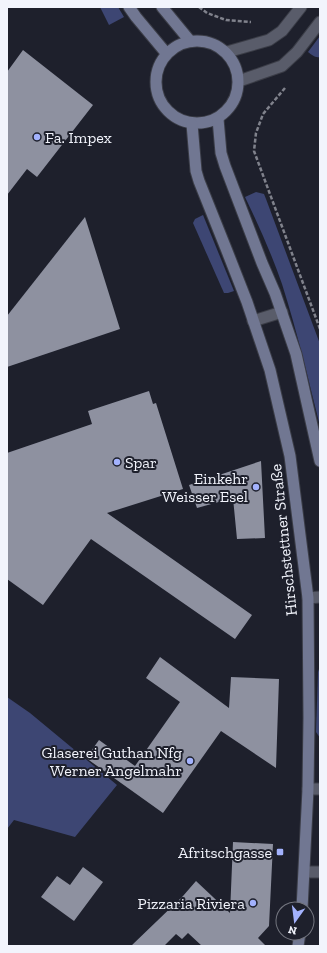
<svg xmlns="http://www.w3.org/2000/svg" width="327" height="953" font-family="'Zilla Slab',serif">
<rect width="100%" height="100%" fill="#1e202c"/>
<g fill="#3d4673">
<path d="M100 7H118L124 17 109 25Z"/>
<path d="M320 36V57C315 58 312 55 308 52Z"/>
<path d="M256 192 264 194 266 199 320 344V426C308 378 297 331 282 284 272 255 259 226 245 197Z"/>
<path d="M203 215 234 291 228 293H224L193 223 195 219Z"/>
<path d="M320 666V738L316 732 318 672Z"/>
<path d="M7 697 30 713 117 785 75 837 14 820 7 829Z"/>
</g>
<g fill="#8e91a0">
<path d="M23 50 93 105 37 177 27 169 7 195V72Z"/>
<path d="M85 217 120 329 7 367V316Z"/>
<path d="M149 391 153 404 156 403 183 489 107 513 252 615 235 639 91 539 43 605 7 579V453L92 424 88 411Z"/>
<path d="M261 461 265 538 237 539 233 498 197 508 189 485Z"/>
<path d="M160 657 229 708 231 677 279 679 276 768 221 731 163 813 86 758 99 740 135 766 180 702 146 678Z"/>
<path d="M233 842 273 844 269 926 258 938 266 946H202L188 933 182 939 176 934 164 946H131L183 896 196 881 230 913Z"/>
<path d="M83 867 103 882 74 921 41 897 57 876 70 885Z"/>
</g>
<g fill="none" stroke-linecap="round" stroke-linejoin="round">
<g stroke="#3b3d47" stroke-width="13">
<g id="service">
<path d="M253 321 282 312"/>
<path d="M308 789H320"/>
</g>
</g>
<g stroke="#3b3d47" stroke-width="13">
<g id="minor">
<path d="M308 598 320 597"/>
<path d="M305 872H320"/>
</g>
</g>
<g stroke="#3b3d47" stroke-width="13">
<g id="tertiary">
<path d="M227 52 269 40 282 31 301 7"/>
<path d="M239 81 282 66 297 52 320 22"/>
</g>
</g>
<g stroke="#3b3d47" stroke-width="13">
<g id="secondary">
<path d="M129 7 136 17 166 53"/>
<path d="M162 7 190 41"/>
<circle cx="197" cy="82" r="41"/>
<path d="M218 119 221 153 225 166 262 263 275 293 296 354 320 461"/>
<path d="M192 124 196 171 199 181 227 251 247 302 270 370 290 456 308 598 309 718 308 789 302 909"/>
<path d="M298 946 300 933"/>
</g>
</g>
<g stroke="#80828c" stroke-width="2.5" stroke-dasharray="4 2" stroke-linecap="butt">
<path d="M199 7 207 13 226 20 251 22"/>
<path d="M285 88 263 114 256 133 254 151 320 329"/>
</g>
<use href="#service" stroke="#595c6a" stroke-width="11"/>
<use href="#minor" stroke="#595c6a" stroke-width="11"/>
<use href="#tertiary" stroke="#595c6a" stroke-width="11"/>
<use href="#secondary" stroke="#717792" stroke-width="11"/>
</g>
<g fill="#a3b2fd" stroke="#1e202c" stroke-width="1.5">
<circle cx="37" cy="137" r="4"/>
<circle cx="117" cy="462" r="4"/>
<circle cx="256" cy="487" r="4"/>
<circle cx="190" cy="761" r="4"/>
<rect x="276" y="848" width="8" height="8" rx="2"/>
<circle cx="253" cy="903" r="4"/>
</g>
<g text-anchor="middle" stroke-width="4" stroke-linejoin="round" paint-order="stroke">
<g font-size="16" fill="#f2f4fc" stroke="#1e202c" text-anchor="end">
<text x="45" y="143" text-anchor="start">Fa. Impex</text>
<text x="125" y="468" text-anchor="start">Spar</text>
<text x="248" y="484">Einkehr<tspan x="248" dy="18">Weisser Esel</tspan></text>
<text x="182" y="758">Glaserei Guthan Nfg<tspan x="182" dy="18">Werner Angelmahr</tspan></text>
<text x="272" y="858">Afritschgasse</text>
<text x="245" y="909">Pizzaria Riviera</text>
</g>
<g font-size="16" fill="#f2f4fc" stroke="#1e202c">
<text transform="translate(283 540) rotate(-96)" y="6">Hirschstettner Straße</text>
</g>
</g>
<rect width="327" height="953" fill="none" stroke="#f2f4fc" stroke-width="16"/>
<g transform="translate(295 921) rotate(194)"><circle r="19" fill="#1e202c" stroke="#73757f"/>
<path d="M0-3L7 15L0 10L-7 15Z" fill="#a3b2fd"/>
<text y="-6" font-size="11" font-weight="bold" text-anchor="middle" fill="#f2f4fc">N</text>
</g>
</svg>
